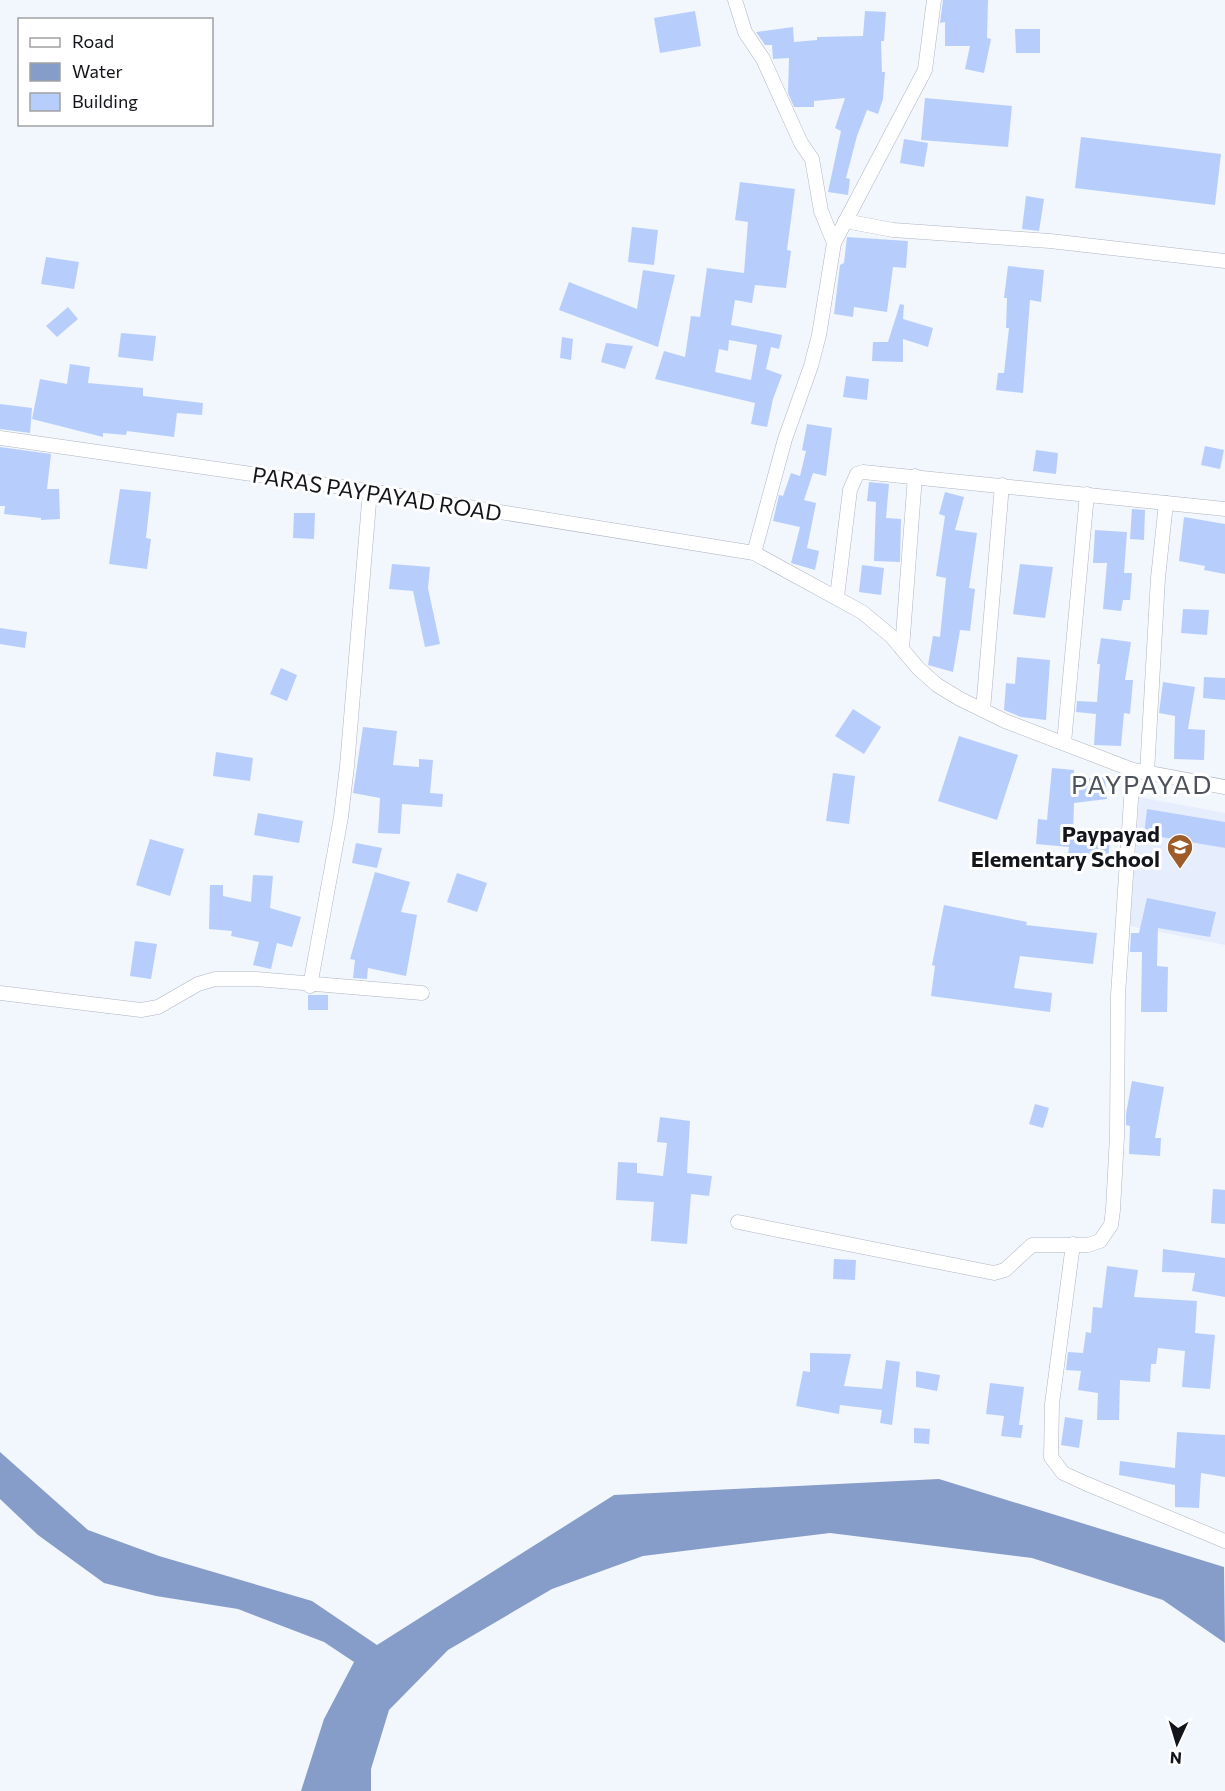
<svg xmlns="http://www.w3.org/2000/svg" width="1225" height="1791" font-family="Commissioner,sans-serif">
<rect width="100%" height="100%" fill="#f2f6fd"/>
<path fill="#e6eefe" d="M1139 797 1225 813V945L1130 926Z"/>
<path fill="#879dc9" d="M0 1452 88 1530 159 1556 312 1601 377 1645 614 1495 939 1479 1224 1567 1225 1643 1163 1600 1032 1558 830 1533 643 1556 552 1589 448 1650 389 1710 371 1769V1791H301L324 1719 354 1662 324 1642 238 1609 156 1596 104 1583 38 1535 0 1499Z"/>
<g fill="#b7cefd" fill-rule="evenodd">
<path d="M943 0H988L987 38 991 39 984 73 965 69 970 46H945V22L940 23Z"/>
<path d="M695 11 701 46 660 53 654 18Z"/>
<path d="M865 11 886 12 884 41H881L882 72H885L883 99 878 114 867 110 857 136 846 178 850 179 848 195 828 192 841 131 835 128 845 98 814 101V107H794L788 93 789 58 773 59 772 45H765L756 32 793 27 794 42 817 40V37L863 36Z"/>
<path d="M1015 29H1040V53H1016Z"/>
<path d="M925 98 1012 106 1008 147 921 140Z"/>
<path d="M1081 137 1221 154 1215 205 1075 188Z"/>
<path d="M904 139 928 143 924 167 900 163Z"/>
<path d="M740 182 795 189 787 250 791 251 786 288 755 285 752 303 735 300 731 325 782 335 779 349 771 347 766 369 782 375 773 399 767 427 751 424 755 403 655 379 664 351 685 357 691 316 700 317 707 268 744 273 748 222 735 220ZM729 340 757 345 751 380 715 372 719 349 728 351Z"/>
<path d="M1026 196 1044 199 1039 231 1022 229Z"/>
<path d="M632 227 658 230 654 265 628 262Z"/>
<path d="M847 237 908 241 906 268 893 267 887 312 854 307 853 317 834 314 840 265 844 263Z"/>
<path d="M46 257 79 262 74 289 41 284Z"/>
<path d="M1008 266 1044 270 1041 302 1030 300 1023 393 996 390 998 373H1004L1009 328H1006L1007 298H1004Z"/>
<path d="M643 270 675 275 658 347 559 310 569 282 637 309Z"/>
<path d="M900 304 904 305 903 319 933 328 928 347 903 339V362L872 361 873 342H888Z"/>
<path d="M68 307 78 319 57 337 46 326Z"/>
<path d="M121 333 156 336 153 361 118 357Z"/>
<path d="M562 337 573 339 571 360 560 358Z"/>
<path d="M606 343 633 346 625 369 601 362Z"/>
<path d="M70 364 90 367 88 383 143 388V396L203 403 202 415 177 413 174 437 127 431 126 435 103 433V437L32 419 40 379 67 384Z"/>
<path d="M846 376 869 379 867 400 843 397Z"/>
<path d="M0 404 32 408 30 433 0 429Z"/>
<path d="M807 424 832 428 826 476 813 473 804 500 816 503 807 548 819 551 815 570 791 563 800 527 773 521 779 495 783 496 791 473 800 476 806 451 802 450Z"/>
<path d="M1205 446 1224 450 1220 469 1201 465Z"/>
<path d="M0 447 51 454 47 489H59L60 519 41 520V518L4 514 5 506H0Z"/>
<path d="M1036 450 1058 453 1056 474 1033 471Z"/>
<path d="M869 482 889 484 886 518 901 519 900 562 874 561 876 502 867 501Z"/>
<path d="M120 489 151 492 146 538 151 539 147 569 109 564Z"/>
<path d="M945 492 964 497 955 530 977 533 969 588 975 589 970 631 960 630 953 672 928 665 933 636 940 637 946 578 936 576 945 516 939 514Z"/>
<path d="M1132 509 1145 510 1144 540 1130 539Z"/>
<path d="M294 513H315L314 539 293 538Z"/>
<path d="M1184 517 1225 524V574L1204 570 1205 566 1179 561Z"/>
<path d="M1095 530 1127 532 1124 573H1132L1130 600H1123L1121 611 1103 609 1107 563H1093Z"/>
<path d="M392 564 430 567 428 588 440 644 425 647 413 591 389 589Z"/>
<path d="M1020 564 1053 567 1045 618 1013 614Z"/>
<path d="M862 565 884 568 881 595 859 592Z"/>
<path d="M1183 609 1209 610 1207 635 1181 633Z"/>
<path d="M0 628 27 632 25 648 0 644Z"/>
<path d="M1101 638 1131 642 1125 680H1133L1130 714 1124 713 1121 746 1094 745 1096 714 1076 712 1077 701 1097 702 1100 664H1097Z"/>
<path d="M1017 657 1050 660 1046 720 1021 717 1004 710 1006 683 1015 684Z"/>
<path d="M281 668 297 675 287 701 270 694Z"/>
<path d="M1204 677 1225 678V700L1203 698Z"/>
<path d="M1163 682 1195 687 1188 729 1205 730 1204 760 1174 759 1175 716 1159 713Z"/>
<path d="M853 709 881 727 864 754 835 736Z"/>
<path d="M363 727 397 731 393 765 419 767V759L433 760 430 793 443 794 442 807 402 804 400 834 378 833 380 798 353 793Z"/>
<path d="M959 736 1018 755 997 820 938 801Z"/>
<path d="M216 752 253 758 250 781 213 776Z"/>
<path d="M1052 768 1074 770V780L1105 777 1107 799 1074 803 1073 835 1110 840 1108 859 1068 854 1069 847 1036 844 1038 819 1047 820Z"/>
<path d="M833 773 855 776 849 824 826 821Z"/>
<path d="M1147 809 1225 822V848L1144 834Z"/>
<path d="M258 813 303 821 299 843 254 835Z"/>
<path d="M150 839 184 849 170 896 136 885Z"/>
<path d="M356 843 382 848 377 868 352 863Z"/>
<path d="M375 872 410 882 401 912 417 915 406 976 368 968 367 979 353 978 355 960 350 959Z"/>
<path d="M457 873 487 883 477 912 447 902Z"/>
<path d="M253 875 273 876 270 908 301 917 292 947 277 943 271 969 253 965 259 942 231 936 232 931 209 929 210 885H223V896L251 902Z"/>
<path d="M1147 898 1216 912 1210 937 1158 928 1157 966 1168 967 1167 1012H1141L1142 952H1130L1131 933H1139Z"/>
<path d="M944 905 1027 922 1026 925 1097 933 1093 964 1020 956 1014 988 1052 993 1050 1012 931 996 935 966 932 965Z"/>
<path d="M135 941 157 944 151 979 130 976Z"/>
<rect x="308" y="995" width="20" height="15"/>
<path d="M1132 1081 1164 1087 1155 1138H1161L1160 1156 1129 1154 1130 1126 1126 1125V1114Z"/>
<path d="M1035 1104 1049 1108 1043 1128 1029 1124Z"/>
<path d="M660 1117 690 1121 687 1173 712 1176 709 1196 691 1194 687 1244 651 1241 654 1202 616 1200 618 1162 637 1163V1173L663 1176 667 1143 657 1142Z"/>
<path d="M1213 1189 1225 1190V1224L1211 1223Z"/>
<path d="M1163 1249 1225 1258V1297L1192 1291 1195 1273 1162 1272Z"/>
<path d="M834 1259 856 1260 855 1280 833 1279Z"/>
<path d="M1107 1266 1138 1270 1134 1297 1197 1301 1195 1333 1215 1335 1210 1389 1182 1387 1185 1351 1158 1348 1156 1364H1151L1150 1382 1120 1380 1119 1420H1097L1098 1393 1078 1390 1081 1371 1066 1370 1068 1352 1083 1353 1086 1332 1091 1333 1093 1307 1102 1308Z"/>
<path d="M810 1353 851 1354 844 1386 882 1389 886 1360 900 1362 892 1425 880 1423 882 1410 840 1405 839 1414 796 1406 803 1371 810 1372Z"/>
<path d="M916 1371 940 1375 937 1391 916 1387Z"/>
<path d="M990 1383 1024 1387 1019 1425H1023L1021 1438 1001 1436 1004 1416 986 1414Z"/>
<path d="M1065 1417 1083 1420 1079 1448 1061 1445Z"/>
<path d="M914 1428 930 1429 929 1444 914 1443Z"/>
<path d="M1177 1432 1225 1435V1477L1201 1473 1199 1508 1175 1507V1485L1119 1475 1120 1461 1175 1468Z"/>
</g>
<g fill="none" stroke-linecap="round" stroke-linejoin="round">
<g stroke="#afb5c1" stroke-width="15">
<g id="street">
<path d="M735 0 745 32 763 59 801 143 812 159 821 211 834 243 819 335 811 366 785 439 754 553"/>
<path d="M845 221 893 230 1050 241 1225 261"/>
<path d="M834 243 925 70 934 0"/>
<path d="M0 438 370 491 754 553 862 612 891 636 918 668 937 685 960 699 1005 721 1133 770 1225 787"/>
<path d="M837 597 850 490 857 474 863 472 1225 509"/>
<path d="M902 649 915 476"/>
<path d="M983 710 1002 485"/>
<path d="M1064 743 1087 494"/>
<path d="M1147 773 1158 578 1166 503"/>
<path d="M310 986 341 817 347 766 370 491"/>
<path d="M0 993 141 1010 158 1007 198 984 215 979H256L422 993"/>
<path d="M738 1222 994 1273 1005 1270 1032 1245H1088L1100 1241 1111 1225 1113 1210 1117 1136 1118 995 1133 770"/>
<path d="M1073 1244 1052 1404 1051 1457 1063 1473 1087 1484 1225 1541"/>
</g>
</g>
<use href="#street" stroke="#fff" stroke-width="14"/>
</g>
<defs>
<g id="school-pin" transform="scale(1.35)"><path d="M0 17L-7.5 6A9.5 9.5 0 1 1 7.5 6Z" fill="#9e5c2a" stroke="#fff"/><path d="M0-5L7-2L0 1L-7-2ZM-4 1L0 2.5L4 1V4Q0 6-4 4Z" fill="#fff"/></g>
</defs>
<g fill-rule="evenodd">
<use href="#school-pin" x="1180" y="847"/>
</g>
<g text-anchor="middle" stroke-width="6" stroke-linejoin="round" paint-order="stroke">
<g font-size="22" fill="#13151a" stroke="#fff">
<text transform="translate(377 494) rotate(9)" y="8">PARAS PAYPAYAD ROAD</text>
</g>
<g font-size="22" font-weight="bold" fill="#13151a" stroke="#fff" text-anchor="end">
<text x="1160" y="842">Paypayad<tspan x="1160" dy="25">Elementary School</tspan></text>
</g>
<g font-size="26" letter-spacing="1.5" fill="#4d525d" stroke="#fff">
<text x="1142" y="794">PAYPAYAD</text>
</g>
</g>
<rect x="18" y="18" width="195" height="108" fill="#ffffff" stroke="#a1a1a3" stroke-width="1.5"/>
<rect x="30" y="38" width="30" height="9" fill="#ffffff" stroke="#a1a1a3" stroke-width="1.5"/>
<text x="72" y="48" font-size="18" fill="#13151a">Road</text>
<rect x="30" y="63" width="30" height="18" fill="#879dc9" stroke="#a1a1a3" stroke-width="1.5"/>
<text x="72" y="78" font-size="18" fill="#13151a">Water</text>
<rect x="30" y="93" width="30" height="18" fill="#b7cefd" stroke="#a1a1a3" stroke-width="1.5"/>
<text x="72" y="108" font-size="18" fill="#13151a">Building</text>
<g transform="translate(1177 1743) rotate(184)" stroke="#ffffff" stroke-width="4.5" paint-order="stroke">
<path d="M0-4.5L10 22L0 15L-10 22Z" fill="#13151a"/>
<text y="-9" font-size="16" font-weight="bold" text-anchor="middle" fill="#13151a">N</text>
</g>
</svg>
